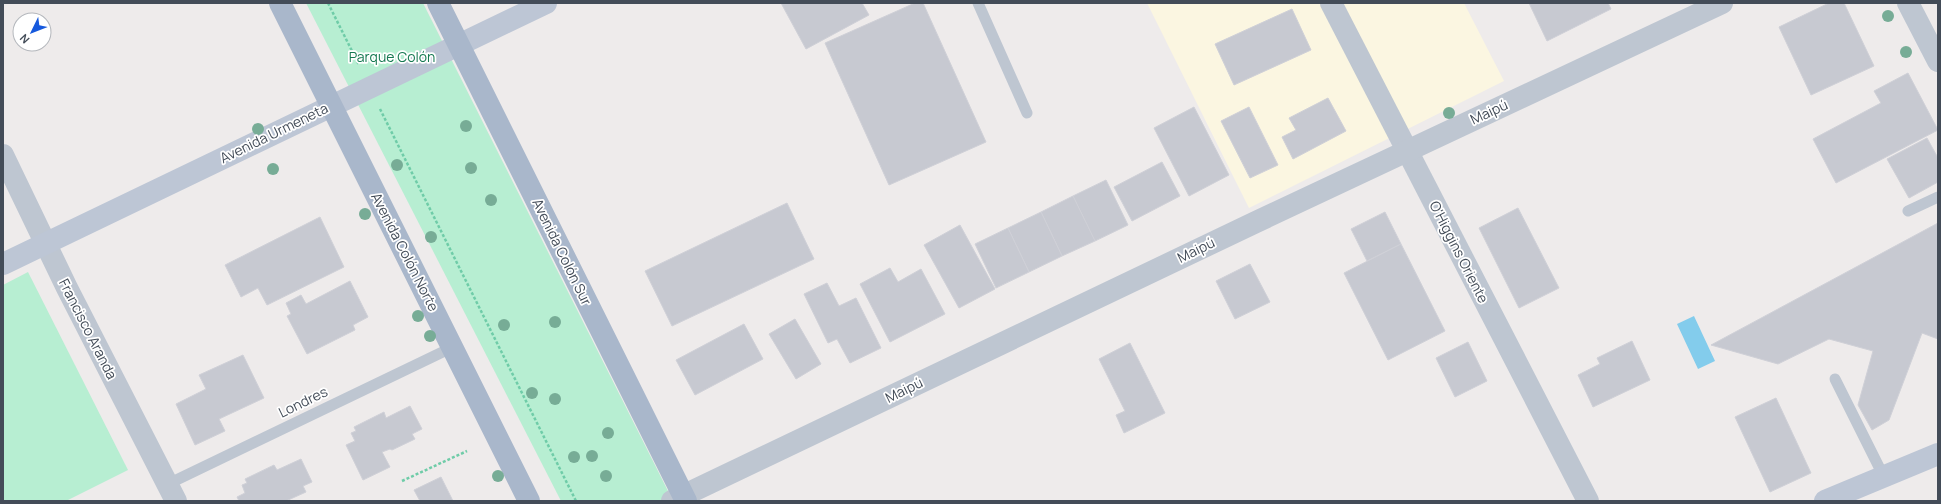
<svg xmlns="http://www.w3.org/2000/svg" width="1941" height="504" font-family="Manrope,sans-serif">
<rect width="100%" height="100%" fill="#eeebeb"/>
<path fill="#fbf6e1" d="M1147 3H1464L1504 81 1249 208Z"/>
<g fill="#b7eed2">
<path d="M306 3H423L673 501H561Z"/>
<path d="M28 272 128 470 66 501H3V285Z"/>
</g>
<path fill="#83ccec" d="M1694 316 1715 361 1698 369 1677 324Z"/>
<g fill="#c7c9d1" stroke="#cfd0d7">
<path d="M781 3H862L869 15 806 49Z"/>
<path d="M915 3H923L986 142 889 185 825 43Z"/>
<path d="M1529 3H1608L1611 9 1547 41Z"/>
<path d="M1829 3H1844L1874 66 1811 95 1779 27Z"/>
<path d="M1292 9 1311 50 1234 85 1215 44Z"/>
<path d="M1908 73 1938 130 1836 183 1813 139 1881 103 1874 91Z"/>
<path d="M1328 98 1346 131 1293 159 1282 137 1296 130 1289 118Z"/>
<path d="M1194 107 1229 175 1189 196 1154 128Z"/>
<path d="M1249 107 1278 165 1250 178 1221 121Z"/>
<path d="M1927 138 1938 158V182L1909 198 1887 159Z"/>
<path d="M1162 162 1180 196 1132 221 1114 187Z"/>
<path d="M1106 180 1128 225 1095 241 1073 196Z"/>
<path d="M1073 196 1095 241 1062 256 1041 212Z"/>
<path d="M787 203 814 259 672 326 645 271Z"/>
<path d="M1518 208 1559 288 1519 308 1479 228Z"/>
<path d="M1041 212 1062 256 1029 272 1008 228Z"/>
<path d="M1385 212 1401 244 1367 261 1351 229Z"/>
<path d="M320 217 344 267 267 305 258 288 241 297 225 265Z"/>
<path d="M1938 223V339L1922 333 1889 420 1872 430 1858 405 1873 351 1829 339 1778 364 1711 345Z"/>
<path d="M960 225 995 289 959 308 924 245Z"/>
<path d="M1008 228 1029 272 996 288 975 244Z"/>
<path d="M1401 244 1445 331 1388 360 1344 273Z"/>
<path d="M1250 264 1270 302 1235 319 1216 281Z"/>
<path d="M890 268 898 282 921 269 945 314 890 342 860 284Z"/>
<path d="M350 281 368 317 353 325 355 330 307 354 287 316 291 314 286 303 301 295 306 304Z"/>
<path d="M827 283 839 306 856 298 881 348 850 363 837 339 828 343 804 294Z"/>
<path d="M795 319 821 364 796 379 769 334Z"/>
<path d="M744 324 763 359 695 395 676 360Z"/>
<path d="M1632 341 1650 380 1593 407 1578 375 1600 364 1597 358Z"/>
<path d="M1468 342 1487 381 1455 397 1436 358Z"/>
<path d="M1130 343 1165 413 1124 433 1116 415 1125 411 1099 359Z"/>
<path d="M243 355 264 398 219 419 225 431 195 445 176 404 206 389 199 375Z"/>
<path d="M1776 398 1811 473 1770 492 1735 417Z"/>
<path d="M410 406 422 429 412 434 415 439 392 450 390 449 382 452 390 467 363 480 346 445 355 441 351 433 356 431 354 427 384 412 386 418Z"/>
<path d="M301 459 312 482 303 486 306 492 286 501H239L237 497 245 493 242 485 247 483 245 479 274 465 277 470Z"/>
<path d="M441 477 453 501H420L414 490Z"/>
</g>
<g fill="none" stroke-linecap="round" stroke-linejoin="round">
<g stroke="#6fcca8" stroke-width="2.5" stroke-dasharray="3 2" stroke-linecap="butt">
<path d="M328 3 359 65"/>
<path d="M380 109 576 501"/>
<path d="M402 481 467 451"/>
</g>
<g stroke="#bec6d1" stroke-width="11">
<path d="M978 3 1027 113"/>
<path d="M1908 211 1938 197"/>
<path d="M1835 379 1884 477"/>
<path d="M168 484 453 347"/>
</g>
<path stroke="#bec6d1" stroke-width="22" d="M3 155 67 288 176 501"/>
<g stroke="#bec6d1" stroke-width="22">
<path d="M1331 3 1588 501"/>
<path d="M1908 3 1938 61"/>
<path d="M672 501 1256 222 1722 3"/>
</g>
<g stroke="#bdc6d5" stroke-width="22">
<path d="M3 264 546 3"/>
<path d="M1825 501 1938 454"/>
</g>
<g stroke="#a9b7cb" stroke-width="22">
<path d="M280 3 529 501"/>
<path d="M438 3 686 501"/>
</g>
</g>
<g fill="#77ac96">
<circle cx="1888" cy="16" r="6"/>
<circle cx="1906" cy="52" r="6"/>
<circle cx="1449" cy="113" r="6"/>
<circle cx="466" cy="126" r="6"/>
<circle cx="258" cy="129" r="6"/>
<circle cx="397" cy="165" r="6"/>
<circle cx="471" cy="168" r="6"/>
<circle cx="273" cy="169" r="6"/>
<circle cx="491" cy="200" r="6"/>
<circle cx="365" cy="214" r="6"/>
<circle cx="431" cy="237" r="6"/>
<circle cx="418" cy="316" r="6"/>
<circle cx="555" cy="322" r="6"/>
<circle cx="504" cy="325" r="6"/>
<circle cx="430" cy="336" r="6"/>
<circle cx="532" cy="393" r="6"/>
<circle cx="555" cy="399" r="6"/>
<circle cx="608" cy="433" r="6"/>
<circle cx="592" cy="456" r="6"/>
<circle cx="574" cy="457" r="6"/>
<circle cx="498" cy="476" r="6"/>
<circle cx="606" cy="476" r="6"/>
</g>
<g text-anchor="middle" stroke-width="3.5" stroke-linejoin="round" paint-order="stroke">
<g font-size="14" fill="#157951" stroke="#fff">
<text x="392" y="62">Parque Colón</text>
</g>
<g font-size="14" fill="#434c58" stroke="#fff">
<text transform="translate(1489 112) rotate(-25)" y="5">Maipú</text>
<text transform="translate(274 133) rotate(-26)" y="5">Avenida Urmeneta</text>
<text transform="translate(1196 250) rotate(-26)" y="5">Maipú</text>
<text transform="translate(405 252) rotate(63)" y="5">Avenida Colón Norte</text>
<text transform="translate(562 252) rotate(64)" y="5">Avenida Colón Sur</text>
<text transform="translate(1459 252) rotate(63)" y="5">O'Higgins Oriente</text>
<text transform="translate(88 329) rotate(63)" y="5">Francisco Aranda</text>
<text transform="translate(904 390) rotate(-26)" y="5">Maipú</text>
<text transform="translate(303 402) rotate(-26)" y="5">Londres</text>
</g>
</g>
<rect width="1941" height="504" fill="none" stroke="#434c58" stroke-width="8"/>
<g transform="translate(32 32) rotate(227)"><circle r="19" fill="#ffffff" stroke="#b4b7bc"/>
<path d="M0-3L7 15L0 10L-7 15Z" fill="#1659dd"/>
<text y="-6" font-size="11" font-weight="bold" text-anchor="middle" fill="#434c58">N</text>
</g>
</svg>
